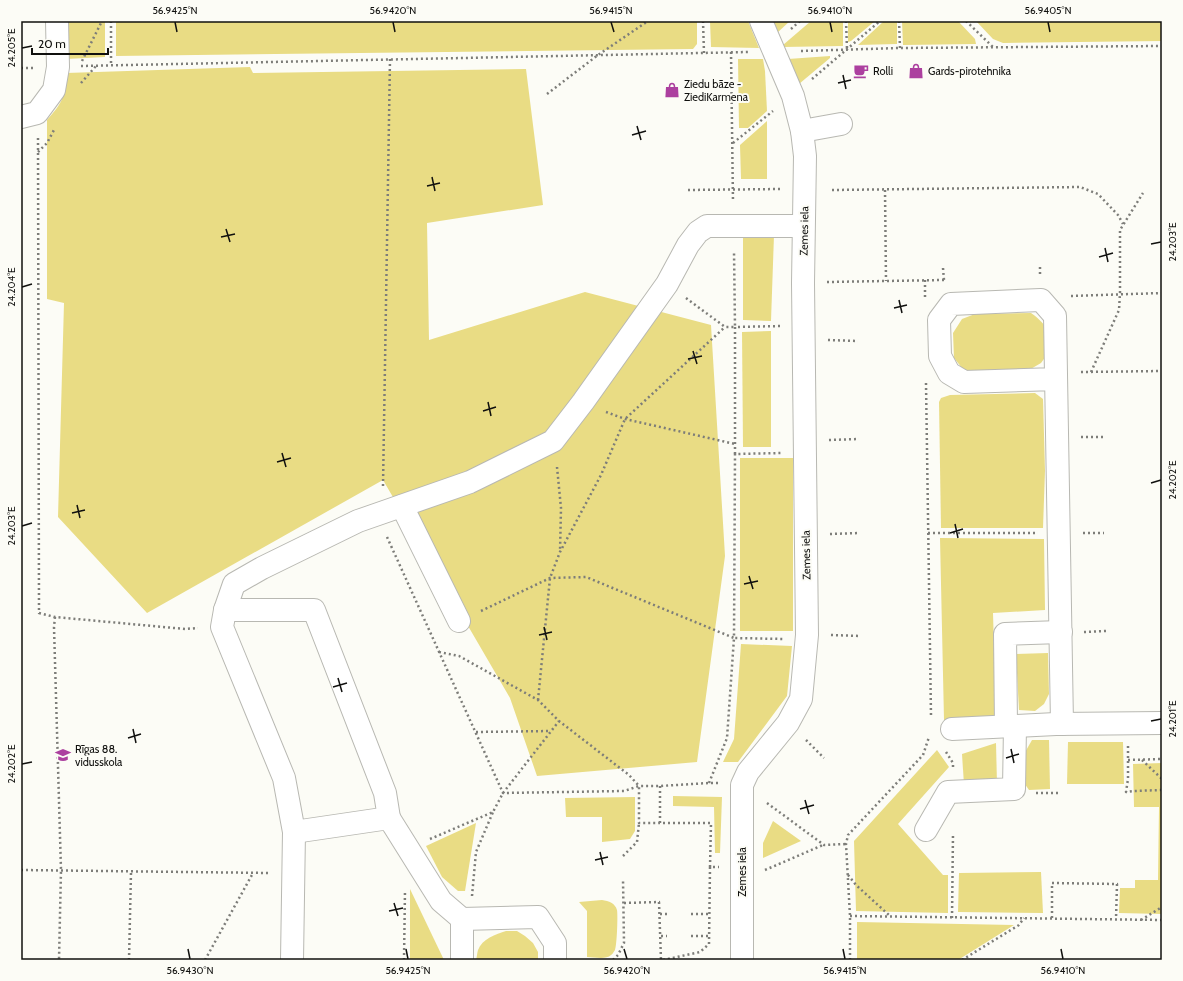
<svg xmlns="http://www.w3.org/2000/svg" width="1183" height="981" font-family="Cabin,sans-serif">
<rect width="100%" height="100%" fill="#fcfcf6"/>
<g fill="#e9dc84">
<path d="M65 21H105V57L66 59Z"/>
<path d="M116 21H697V44L693 49 116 56Z"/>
<path d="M710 21H748L759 48 711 47Z"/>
<path d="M772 21H790L777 33Z"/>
<path d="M811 21H843V46L783 47V45Z"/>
<path d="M848 21H875L851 41 848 42Z"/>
<path d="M884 21H897V44L858 45Z"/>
<path d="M902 21H958L975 39 976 44 903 45Z"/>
<path d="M976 21H1162V41L1003 43 993 39Z"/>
<path d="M830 56V58L799 84 788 59Z"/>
<path d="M738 59H763L765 71 767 111 748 128H739Z"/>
<path d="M250 67 253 73 526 69 543 205 427 223 429 340 585 292 711 325 725 556 697 762 537 776 510 698 383 480 147 613 58 517 64 303 47 299V120C63 102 65 97 66 73Z"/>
<path d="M767 121V179H741L740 145Z"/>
<path d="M774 235 771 321 743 320V236Z"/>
<path d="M1031 313C1049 326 1048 331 1049 352L1041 363 1029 370 973 373 962 368 954 358 953 333 962 319 975 314Z"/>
<path d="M771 331V447H743L742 332Z"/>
<path d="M1035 393 1043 399 1045 471 1043 528H941L939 402 941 398 950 395Z"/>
<rect x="740" y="458" width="53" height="173"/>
<path d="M940 538 1044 539 1045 610 993 613 996 717 944 720Z"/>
<path d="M741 644 792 646 787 696 738 762H723L734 739Z"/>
<path d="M1048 653 1049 694 1044 704 1035 711 1019 710 1016 654Z"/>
<path d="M1032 740H1049L1050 789 1029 790 1020 777 1024 754Z"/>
<path d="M1068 742H1123L1124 784H1067Z"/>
<path d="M996 743 997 784 964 785 962 754Z"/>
<path d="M937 750 949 767 898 824 943 875H948V913L856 911 854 841Z"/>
<path d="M1162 763V914L1119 913 1120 888H1135V880H1158L1159 807H1134L1133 764Z"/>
<path d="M673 796 722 797 720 853H715L714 807 673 806Z"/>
<path d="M635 797V831L630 839 602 842V817H566L565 798Z"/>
<path d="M773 821 801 841 763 858V843Z"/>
<path d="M476 823 465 891H458L442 877 426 846Z"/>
<path d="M1041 872 1043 913 958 912 959 873Z"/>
<path d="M410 889 444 960H410Z"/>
<path d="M602 900C609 901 615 903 617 910 618 915 617 945 615 950 615 950 612 955 611 955 606 960 594 957 587 957V911L579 902Z"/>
<path d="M857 922 1014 925 958 960H857Z"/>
<path d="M506 931H517L525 936 533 943 538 952V960H476C477 957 477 953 478 950 482 939 496 934 506 931Z"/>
</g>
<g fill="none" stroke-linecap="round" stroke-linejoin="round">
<g stroke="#b8b8b2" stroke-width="24">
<g id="minor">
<path d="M21 117 37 113 54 90 58 67 57 21"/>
<path d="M802 131 841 124"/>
<path d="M1056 379 964 382 949 373 940 356 939 320 951 304 1041 300 1055 316 1062 724"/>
<path d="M402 506 459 621"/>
<path d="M225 610H314L385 793 389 818"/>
<path d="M1006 726 1005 634 1061 632"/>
<path d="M952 729 1056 724 1162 723"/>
<path d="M926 830 948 792 1014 789 1015 726"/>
<path d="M294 832 389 818 441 901 462 919V960"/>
<path d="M462 919 538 917 555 943V960"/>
<path d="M292 960 294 832 284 778 222 627 225 610 234 584 262 568 358 521 470 482 553 441 583 402 667 284 688 245 698 232 707 226H803"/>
<path d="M742 960V785L748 772 788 723 801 699 807 635 803 283 805 156 802 131 793 96 761 21"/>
</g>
</g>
<g stroke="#7d7d79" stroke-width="2.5" stroke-dasharray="2 3" stroke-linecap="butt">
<path d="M111 21V65"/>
<path d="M703 21 704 53"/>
<path d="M846 21 847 49"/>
<path d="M899 21 900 48"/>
<path d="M966 21 994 48"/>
<path d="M791 29 800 21"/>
<path d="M801 51 900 48 1162 46"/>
<path d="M731 52 733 202"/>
<path d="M82 61 102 21"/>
<path d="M81 66 748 52"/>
<path d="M21 68H34"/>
<path d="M812 79 880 21"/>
<path d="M81 83 96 66"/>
<path d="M547 94 598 55 648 21"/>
<path d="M38 138 39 613 55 617 185 629 198 628"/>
<path d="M733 143 773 111"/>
<path d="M38 152 47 143 54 130"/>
<path d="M688 190 780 189"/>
<path d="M832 190 1080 187 1098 194 1118 215 1123 224"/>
<path d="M885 190 886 281"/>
<path d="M1040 267V277"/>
<path d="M943 268 944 280"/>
<path d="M925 280V298"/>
<path d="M827 282 944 280"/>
<path d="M1071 296 1162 293"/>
<path d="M686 298 725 327H735L734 251"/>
<path d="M828 340 858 341"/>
<path d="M1081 372 1162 371"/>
<path d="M1091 372 1119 310 1120 293V230L1143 193"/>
<path d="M926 383 931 716"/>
<path d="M606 412 625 419 735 444"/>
<path d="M1081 437H1103"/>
<path d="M829 440 859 439"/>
<path d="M735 454V327L781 326"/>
<path d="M557 467 561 508 560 552"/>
<path d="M383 486 390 59"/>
<path d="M928 533H1036"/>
<path d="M1083 533H1104"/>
<path d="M830 534 859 533"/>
<path d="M387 537 503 793 624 791 639 786H660L709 783H718"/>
<path d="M481 611 550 578 586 577 734 638 735 454 782 453"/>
<path d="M55 617 54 627 61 870 59 960"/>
<path d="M1084 632 1106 631"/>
<path d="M831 635 860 636"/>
<path d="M439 652 459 656 538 700 559 721 629 775 639 786V823H660"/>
<path d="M538 700 550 578 560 552 601 475 625 419 725 327"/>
<path d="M476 732 551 731"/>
<path d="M806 740 824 758"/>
<path d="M1128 746V779L1126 792 1134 791 1162 790"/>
<path d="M946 752 953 763V767"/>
<path d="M1128 760 1162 759"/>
<path d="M1142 760 1162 779"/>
<path d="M709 783 727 738 734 638 784 639"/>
<path d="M660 786V823H711L710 867H719"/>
<path d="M1036 793H1060"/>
<path d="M767 803 824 845 846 844"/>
<path d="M430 839 493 812 503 793 559 721"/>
<path d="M623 856 637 842 639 823"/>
<path d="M21 870 269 873"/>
<path d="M765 870 823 845"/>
<path d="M848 875 856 885 890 916"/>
<path d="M472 896 476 852 493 812"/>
<path d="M624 903 659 902 661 960"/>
<path d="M660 914H667"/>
<path d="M691 914H709"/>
<path d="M850 916 1162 920"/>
<path d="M952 918 953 834"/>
<path d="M1052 918V883L1117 884 1116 919"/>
<path d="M1141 920 1162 907"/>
<path d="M661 936H667"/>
<path d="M691 936H709"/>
<path d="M129 960 131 872"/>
<path d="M205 960 253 873"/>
<path d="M404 960 405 890"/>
<path d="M613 960 618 955 624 943 623 879"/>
<path d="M663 960 700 952 709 944 710 867"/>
<path d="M850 960V916L846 844 848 835 923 755 929 737"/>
<path d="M962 960 1019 925 1024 918"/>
</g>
<use href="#minor" stroke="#fff" stroke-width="22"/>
</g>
<path fill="none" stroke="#10100e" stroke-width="1.5" d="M175 22 177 32M393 22 395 32M611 22 614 32M830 22 832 32M1048 22 1050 32M22 48 32 46M843 75 846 89M838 83 851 80M637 126 641 140M632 135 646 131M432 177 435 191M427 186 440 183M226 229 230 242M221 237 235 234M1151 244 1161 242M1105 248 1108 262M1099 257 1113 253M22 287 32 284M899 300 902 313M894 308 907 305M693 351 697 364M688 359 702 356M488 402 491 416M483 411 496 407M282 453 286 467M277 462 291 458M1151 483 1161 480M77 505 80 518M72 513 85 510M955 524 958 538M22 526 32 523M950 533 963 529M749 576 753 589M744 584 758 581M544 627 547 640M539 635 552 632M338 678 342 692M333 687 347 683M1151 721 1161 719M133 729 136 743M128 738 141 734M1011 749 1014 763M1006 758 1019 754M22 764 32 762M805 800 809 814M800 809 814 805M600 852 603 865M595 860 608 857M394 903 398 916M389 911 403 908M188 949 190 959M406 949 408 959M624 949 627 959M843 949 845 959M1061 949 1063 959"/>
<defs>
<g id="cafe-bare" transform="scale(1.2)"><path d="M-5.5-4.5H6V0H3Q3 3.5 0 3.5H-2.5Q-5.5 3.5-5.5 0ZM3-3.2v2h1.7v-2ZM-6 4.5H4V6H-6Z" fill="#ac409f" stroke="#fcfcf6" stroke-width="2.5" paint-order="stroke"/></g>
<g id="shop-bare" transform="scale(1.2)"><path d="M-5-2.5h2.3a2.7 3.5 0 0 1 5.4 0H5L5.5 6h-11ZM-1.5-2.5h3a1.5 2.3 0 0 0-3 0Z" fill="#ac409f" stroke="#fcfcf6" stroke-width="2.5" paint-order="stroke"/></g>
<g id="school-bare" transform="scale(1.2)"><path d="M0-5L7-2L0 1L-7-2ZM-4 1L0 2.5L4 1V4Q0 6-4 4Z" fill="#ac409f" stroke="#fcfcf6" stroke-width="2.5" paint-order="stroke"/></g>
</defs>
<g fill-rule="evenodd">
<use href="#cafe-bare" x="861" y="71"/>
<use href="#shop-bare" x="916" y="71"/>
<use href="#shop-bare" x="672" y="90"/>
<use href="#school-bare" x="63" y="755"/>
</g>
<g text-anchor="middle" stroke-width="4" stroke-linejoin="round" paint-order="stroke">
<g font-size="11" fill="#10100e" stroke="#fcfcf6" text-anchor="start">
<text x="873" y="75">Rolli</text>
<text x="928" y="75">Gards-pirotehnika</text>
<text x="684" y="88">Ziedu bāze -<tspan x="684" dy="13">ZiediKarmena</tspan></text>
<text x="75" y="753">Rīgas 88.<tspan x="75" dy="13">vidusskola</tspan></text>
</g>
<g font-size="11" fill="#10100e" stroke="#fcfcf6">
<text transform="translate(804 231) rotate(-89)" y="4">Zemes iela</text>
<text transform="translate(806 555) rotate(-91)" y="4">Zemes iela</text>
<text transform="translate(742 872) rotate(-90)" y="4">Zemes iela</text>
</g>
</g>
<rect width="1183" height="981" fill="none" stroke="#fcfcf6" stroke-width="44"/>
<path d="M32 48v6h76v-6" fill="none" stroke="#10100e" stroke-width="2"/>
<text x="38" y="48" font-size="12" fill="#10100e" stroke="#fcfcf6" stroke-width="3" paint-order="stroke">20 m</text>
<rect x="22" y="22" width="1139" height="937" fill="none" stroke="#10100e" stroke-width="1.5"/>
<g font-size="10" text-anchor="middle" fill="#10100e">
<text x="175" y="14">56.9425°N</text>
<text x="393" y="14">56.9420°N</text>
<text x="611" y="14">56.9415°N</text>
<text x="830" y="14">56.9410°N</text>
<text x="1048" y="14">56.9405°N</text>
<text transform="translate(11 48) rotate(-90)" y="4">24.205°E</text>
<text transform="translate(1172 242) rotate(-90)" y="4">24.203°E</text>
<text transform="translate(11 287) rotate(-90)" y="4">24.204°E</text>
<text transform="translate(1172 480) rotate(-90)" y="4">24.202°E</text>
<text transform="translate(11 526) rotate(-90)" y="4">24.203°E</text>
<text transform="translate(1172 719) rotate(-90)" y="4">24.201°E</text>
<text transform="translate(11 764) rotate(-90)" y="4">24.202°E</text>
<text x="190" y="974">56.9430°N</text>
<text x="408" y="974">56.9425°N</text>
<text x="627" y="974">56.9420°N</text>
<text x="845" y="974">56.9415°N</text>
<text x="1063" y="974">56.9410°N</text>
</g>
</svg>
